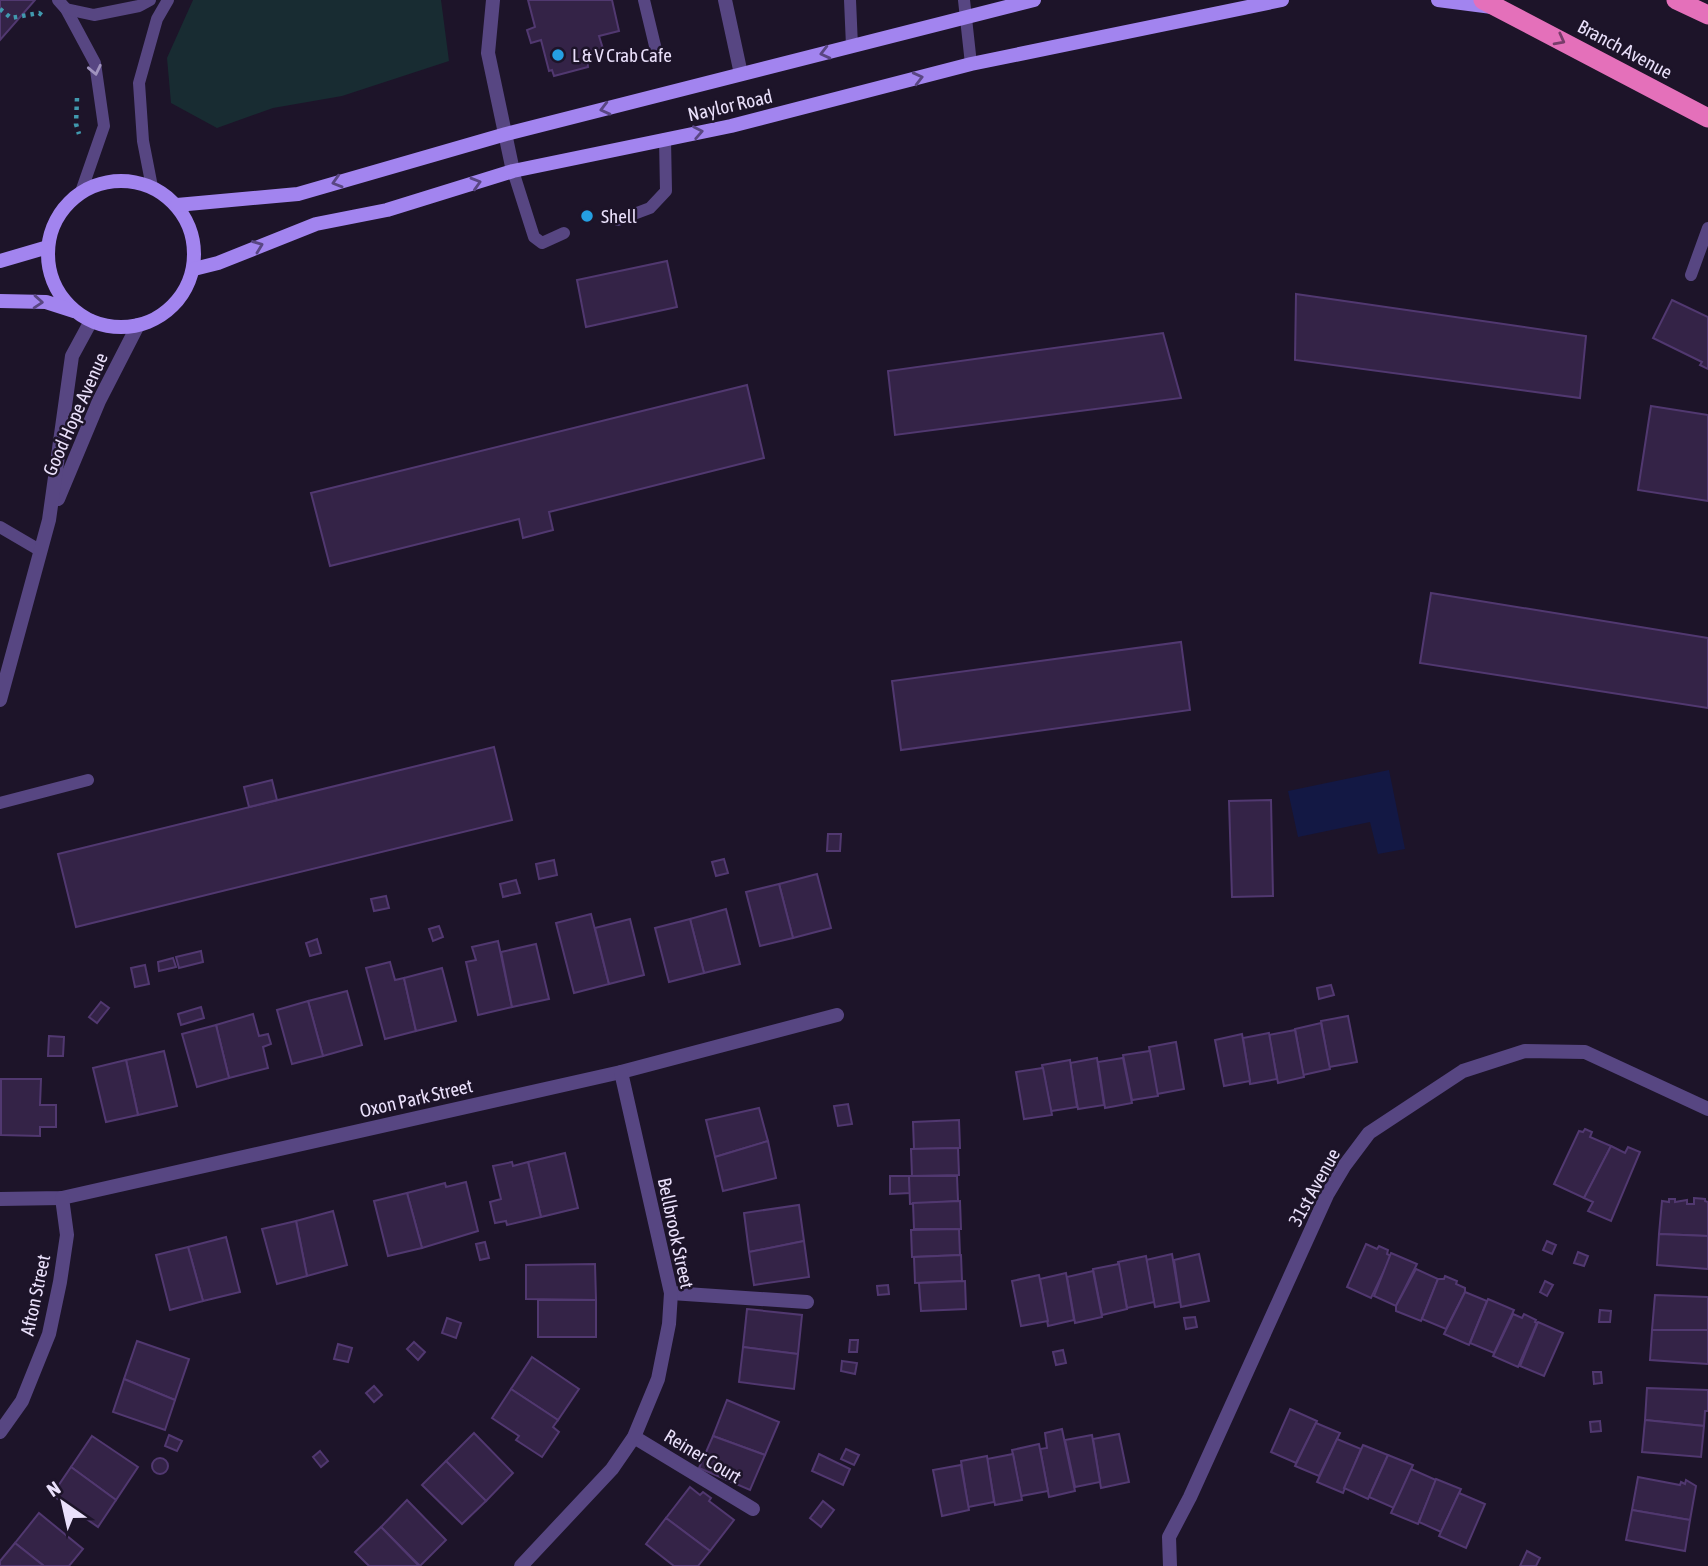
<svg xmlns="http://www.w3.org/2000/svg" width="1708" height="1566" font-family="'Asap Condensed',sans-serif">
<rect width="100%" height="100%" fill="#1d1429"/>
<path fill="#182c32" d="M193 0H441L449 61 342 96 273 108 217 128 171 103 167 58Z"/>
<path fill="#131844" d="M1389 770 1405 849 1378 854 1370 822 1298 837 1288 791Z"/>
<g fill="#342347" stroke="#513870" stroke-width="2">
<path d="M0 0H35L0 40Z"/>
<path d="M528 0H612L619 31 599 36 604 52 587 56 588 67 554 76 552 70 549 71 541 40 531 43 527 30 535 27Z"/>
<path d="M667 261 677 307 586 327 577 280Z"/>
<path d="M1296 294 1586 336 1580 398 1295 360Z"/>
<path d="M1672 300 1708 317V369L1700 365 1702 362 1653 338Z"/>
<path d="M1163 333 1181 398 895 435 888 371Z"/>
<path d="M747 385 764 458 549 512 553 530 523 538 519 519 330 566 311 493Z"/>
<path d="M1651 406 1708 415V501L1638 490Z"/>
<path d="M1431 593 1708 638V708L1420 663Z"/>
<path d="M1181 642 1190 710 901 750 892 681Z"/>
<path d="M494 747 512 820 76 927 58 854Z"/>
<path d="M272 780 277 800 249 807 244 787Z"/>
<path d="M1271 800 1273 896 1232 897 1229 801Z"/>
<path d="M828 834H841L840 851H827Z"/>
<path d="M724 859 728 873 716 876 712 862Z"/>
<path d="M554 860 557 875 539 879 536 864Z"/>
<path d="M817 874 831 928 793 938 779 884Z"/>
<path d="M516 880 520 893 503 897 500 884Z"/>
<path d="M779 884 793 938 760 946 746 892Z"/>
<path d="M386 896 389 908 374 911 371 899Z"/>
<path d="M726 909 740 964 704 973 690 919Z"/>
<path d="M591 914 609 984 574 993 556 923Z"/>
<path d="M630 919 644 975 609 984 595 928Z"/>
<path d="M690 919 704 973 669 982 655 928Z"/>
<path d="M439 926 443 937 433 941 429 929Z"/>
<path d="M317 939 321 953 310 956 306 943Z"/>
<path d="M498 941 512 1007 478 1015 466 962 476 960 472 947Z"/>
<path d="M536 944 549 999 512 1007 501 952Z"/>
<path d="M201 951 203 962 179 968 176 957Z"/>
<path d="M173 958 176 967 159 971 158 962Z"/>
<path d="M390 962 395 980 404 978 416 1031 385 1039 366 968Z"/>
<path d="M145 965 149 984 135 987 131 968Z"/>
<path d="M442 968 456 1021 416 1031 404 978Z"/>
<path d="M1331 985 1334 995 1319 999 1317 988Z"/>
<path d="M347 991 362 1045 323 1056 308 1001Z"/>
<path d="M308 1001 323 1056 292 1064 277 1010Z"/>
<path d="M101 1002 109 1008 97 1023 89 1017Z"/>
<path d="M201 1007 204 1018 181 1025 178 1014Z"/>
<path d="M253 1014 259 1036 268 1034 271 1044 263 1047 268 1068 229 1078 216 1025Z"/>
<path d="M1348 1016 1357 1062 1329 1067 1321 1021Z"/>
<path d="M1321 1023 1330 1069 1303 1075 1295 1029Z"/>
<path d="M216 1025 229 1078 197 1087 182 1034Z"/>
<path d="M1295 1030 1304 1077 1278 1083 1269 1035Z"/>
<path d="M1269 1033 1277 1079 1250 1084 1243 1038Z"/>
<path d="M1242 1034 1250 1081 1224 1086 1215 1040Z"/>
<path d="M49 1036 64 1037 63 1056H48Z"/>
<path d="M1176 1042 1184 1089 1157 1094 1149 1047Z"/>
<path d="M164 1051 177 1106 138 1115 126 1060Z"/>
<path d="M1150 1051 1158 1096 1132 1100 1123 1055Z"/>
<path d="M1097 1058 1104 1105 1078 1109 1070 1063Z"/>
<path d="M1123 1058 1132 1103 1105 1108 1098 1062Z"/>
<path d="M126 1060 138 1115 106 1122 93 1068Z"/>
<path d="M1070 1060 1077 1107 1051 1111 1042 1065Z"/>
<path d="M1043 1068 1052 1115 1024 1119 1016 1072Z"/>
<path d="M1 1079H41L40 1105H56V1127H40V1136L1 1135Z"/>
<path d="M848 1104 852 1124 838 1126 834 1106Z"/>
<path d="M759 1108 768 1141 715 1157 706 1120Z"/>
<path d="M959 1120 960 1148 914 1149 913 1122Z"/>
<path d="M1585 1129 1592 1132 1590 1137 1611 1146 1584 1198 1554 1184 1579 1131 1583 1132Z"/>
<path d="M768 1141 776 1178 723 1191 715 1157Z"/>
<path d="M1611 1146 1625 1153 1628 1147 1640 1152 1611 1221 1588 1211 1593 1202 1584 1198Z"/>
<path d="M958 1148 959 1175 912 1176 911 1149Z"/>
<path d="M565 1153 578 1208 541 1217 528 1162Z"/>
<path d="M512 1162 513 1166 528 1162 541 1217 507 1225 506 1221 495 1223 490 1202 501 1199 493 1166Z"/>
<path d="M890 1176H909L910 1193 890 1194Z"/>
<path d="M909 1176H957L958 1201 910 1204Z"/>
<path d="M466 1182 478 1231 422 1248 407 1193 445 1183 446 1187Z"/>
<path d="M407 1193 422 1248 388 1256 374 1201Z"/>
<path d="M1694 1198 1705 1199V1201L1708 1202V1236L1659 1234 1662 1201 1669 1202V1199H1675V1202L1687 1200V1204H1694Z"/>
<path d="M960 1201 961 1229H914L913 1203Z"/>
<path d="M799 1205 804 1241 749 1252 744 1213Z"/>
<path d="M333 1211 347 1265 307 1276 296 1221Z"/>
<path d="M296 1221 307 1276 277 1284 262 1229Z"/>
<path d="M959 1229 960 1255 912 1257 911 1230Z"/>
<path d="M1659 1234 1708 1236V1269L1657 1265Z"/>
<path d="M226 1237 240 1292 203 1301 188 1247Z"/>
<path d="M804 1241 809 1277 754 1285 749 1252Z"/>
<path d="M1547 1241 1556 1245 1552 1254 1543 1250Z"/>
<path d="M485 1242 489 1258 480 1260 476 1244Z"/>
<path d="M1366 1244 1377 1249 1379 1246 1388 1250 1387 1254 1391 1256 1371 1298 1347 1287Z"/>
<path d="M188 1247 203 1301 170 1310 156 1255Z"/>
<path d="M1578 1252 1588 1256 1584 1266 1574 1263Z"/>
<path d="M1391 1253 1417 1264 1396 1306 1374 1296Z"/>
<path d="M1172 1254 1180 1302 1155 1307 1146 1260Z"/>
<path d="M1199 1254 1209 1301 1181 1307 1174 1260Z"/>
<path d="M961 1255 962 1281 915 1283 914 1257Z"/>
<path d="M1146 1256 1154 1302 1127 1308 1118 1262Z"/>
<path d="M595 1264 596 1300 526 1299V1265Z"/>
<path d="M1119 1264 1127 1309 1102 1315 1093 1269Z"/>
<path d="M1416 1269 1438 1279 1421 1321 1396 1311V1306Z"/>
<path d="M1093 1271 1102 1317 1075 1323 1067 1277Z"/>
<path d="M1066 1273 1074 1320 1048 1326 1040 1279Z"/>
<path d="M1039 1275 1048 1321 1021 1326 1012 1281Z"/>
<path d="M1445 1276 1457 1281 1456 1284 1465 1288V1292L1446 1329 1422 1319 1438 1279H1444Z"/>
<path d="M965 1281 966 1309 921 1311 919 1283Z"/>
<path d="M1545 1281 1553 1285 1547 1296 1540 1292Z"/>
<path d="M888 1285 889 1294 878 1295 877 1286Z"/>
<path d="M1465 1292 1487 1301 1469 1345 1444 1334Z"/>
<path d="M1655 1295 1708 1297V1330H1652Z"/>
<path d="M1488 1299 1514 1310 1494 1353 1470 1343Z"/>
<rect x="538" y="1300" width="58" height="37"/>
<path d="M747 1309 802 1315 798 1354 743 1347Z"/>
<path d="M1600 1310 1611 1311 1610 1322H1599Z"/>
<path d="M1513 1314 1522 1318 1524 1314 1536 1320 1535 1322 1537 1323 1518 1367 1493 1356Z"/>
<path d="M1195 1317 1197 1327 1186 1329 1184 1318Z"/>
<path d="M447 1318 461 1323 456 1338 442 1333Z"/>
<path d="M1538 1322 1563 1333 1544 1376 1520 1366Z"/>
<path d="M1652 1330H1708V1364L1650 1360Z"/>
<path d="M850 1340H858L857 1352H849Z"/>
<path d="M137 1341 189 1359 175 1400 124 1379Z"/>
<path d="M414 1342 425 1352 418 1360 407 1349Z"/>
<path d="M338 1344 352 1348 348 1362 334 1359Z"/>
<path d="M743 1347 798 1354 794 1389 739 1382Z"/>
<path d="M1063 1350 1066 1363 1056 1365 1053 1352Z"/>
<path d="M532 1357 579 1389 558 1420 511 1389Z"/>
<path d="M842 1361 857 1363 855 1374 841 1371Z"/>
<path d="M1593 1372H1601L1602 1383 1594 1384Z"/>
<path d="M124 1379 175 1400 165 1430 113 1412Z"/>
<path d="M374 1386 382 1395 374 1402 366 1393Z"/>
<path d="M1647 1388 1708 1390V1411H1705L1704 1426 1645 1420Z"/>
<path d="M511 1389 558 1420 553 1427 559 1432 542 1457 516 1440 519 1436 492 1418Z"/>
<path d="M727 1400 779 1422 765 1455 713 1436Z"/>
<path d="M1290 1409 1317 1421 1296 1463 1271 1452Z"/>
<path d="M1645 1420 1704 1426 1701 1457 1642 1452Z"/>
<path d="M1600 1421 1601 1431 1591 1432 1590 1422Z"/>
<path d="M1316 1423 1340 1433 1319 1476 1295 1466Z"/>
<path d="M1062 1429 1075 1491 1049 1497 1040 1449 1047 1448 1045 1433Z"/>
<path d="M474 1433 513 1473 486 1501 446 1461Z"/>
<path d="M1119 1434 1129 1482 1101 1488 1093 1439Z"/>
<path d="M169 1435 182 1441 177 1451 165 1446Z"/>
<path d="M1092 1435 1100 1482 1075 1487 1065 1440Z"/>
<path d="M92 1436 138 1467 116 1500 71 1467Z"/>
<path d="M713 1436 765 1455 750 1490 699 1468Z"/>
<path d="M1337 1439 1361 1449 1343 1493 1317 1482Z"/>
<path d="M1039 1444 1048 1491 1021 1496 1012 1450Z"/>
<path d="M1363 1445 1388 1455 1368 1499 1344 1488Z"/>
<path d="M846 1449 859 1455 854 1465 841 1459Z"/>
<path d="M320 1451 328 1461 321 1467 313 1457Z"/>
<path d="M819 1454 850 1469 843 1485 812 1471Z"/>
<path d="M1013 1454 1022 1500 995 1505 987 1459Z"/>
<path d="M1388 1455 1413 1465 1394 1508 1369 1497Z"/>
<path d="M987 1456 994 1502 968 1507 961 1461Z"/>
<circle cx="160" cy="1466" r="8"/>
<path d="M446 1461 486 1501 462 1524 422 1485Z"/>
<path d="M961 1465 969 1510 942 1516 933 1470Z"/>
<path d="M71 1467 116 1500 98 1527 52 1495Z"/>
<path d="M1411 1469 1436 1480 1418 1524 1391 1513Z"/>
<path d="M1638 1477 1680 1485 1681 1482 1685 1484 1686 1480 1696 1486 1690 1520 1632 1510Z"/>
<path d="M1436 1479 1461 1489 1441 1532 1419 1522Z"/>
<path d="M690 1487 700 1495 703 1492 711 1498 709 1501 734 1520 710 1551 666 1518Z"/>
<path d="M1459 1493 1485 1504 1466 1548 1439 1536Z"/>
<path d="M407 1500 446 1540 420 1566 381 1527Z"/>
<path d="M823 1501 834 1510 821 1527 810 1518Z"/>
<path d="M1632 1510 1690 1520 1685 1551 1626 1540Z"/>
<path d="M39 1513 83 1549 69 1566H44L15 1543Z"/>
<path d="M666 1518 710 1551 698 1566H674L646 1544Z"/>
<path d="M381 1527 419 1566H369L355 1552Z"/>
<path d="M15 1543 44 1566H0V1561Z"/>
<path d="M1527 1551 1540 1558 1536 1566H1520Z"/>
</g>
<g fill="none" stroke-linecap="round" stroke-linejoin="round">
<g stroke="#4199ae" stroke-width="4.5" stroke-dasharray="3.5 5" stroke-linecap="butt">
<path d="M0 9 11 18 39 13 43 16"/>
<path d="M77 98 76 124 79 134"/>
</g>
<g stroke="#574682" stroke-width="12">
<path d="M58 0 66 9 95 63 104 126 81 192"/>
<path d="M644 0 656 50"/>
<path d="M850 0 852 46"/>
<path d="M964 0 971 64"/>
<path d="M66 9 94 15 139 6 150 0"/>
<path d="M513 171 534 237 542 243 564 233"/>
<path d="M152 187 143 141 139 83 157 19 168 0"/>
<path d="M618 220 650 208 666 191 665 139"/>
<path d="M1691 275 1708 228"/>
<path d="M0 527 41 551"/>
<path d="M0 803 88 780"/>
</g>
<g stroke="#574682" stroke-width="14">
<path d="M493 0 488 53 513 171"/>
<path d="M725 0 741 74"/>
<path d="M58 499 99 401 138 325"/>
<path d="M0 700 49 520 72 356 91 321"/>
<path d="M0 1199 62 1198 621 1072 837 1015"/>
<path d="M671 1293 807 1302"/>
<path d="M0 1432 22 1401 49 1334 60 1282 67 1235 62 1198"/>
<path d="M634 1437 753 1509"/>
<path d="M521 1566 612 1469 634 1437 658 1379 669 1324 671 1293 621 1072"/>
<path d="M1170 1566 1169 1537 1190 1497 1327 1195 1345 1165 1369 1133 1463 1071 1525 1051 1585 1052 1708 1109"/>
</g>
<g stroke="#a284ef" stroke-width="14">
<path d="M1438 0 1492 7"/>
<circle cx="121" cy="254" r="73"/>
<path d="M177 205 298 194 506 134 1034 0"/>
<path d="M0 261 48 247"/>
<path d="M194 269 218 263 316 224 387 210 513 171 731 126 971 64 1282 0"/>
<path d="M0 301 46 302 74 311"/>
</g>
<g stroke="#e470ba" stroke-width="19">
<path d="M1483 0 1708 118"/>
<path d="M1676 0 1708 15"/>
</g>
</g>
<defs><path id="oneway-chevron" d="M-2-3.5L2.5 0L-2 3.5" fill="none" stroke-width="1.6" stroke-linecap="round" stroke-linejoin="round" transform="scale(1.75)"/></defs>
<use stroke="#773d6a" href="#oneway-chevron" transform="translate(1560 40) rotate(28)"/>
<g stroke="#594682">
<use href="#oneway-chevron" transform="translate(825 53) rotate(166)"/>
<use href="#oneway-chevron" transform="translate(918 78) rotate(-14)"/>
<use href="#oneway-chevron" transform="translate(605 109) rotate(166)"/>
<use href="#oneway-chevron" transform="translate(698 132) rotate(-11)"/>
<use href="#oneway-chevron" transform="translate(337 182) rotate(163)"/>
<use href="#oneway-chevron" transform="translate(476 183) rotate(-17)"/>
<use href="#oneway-chevron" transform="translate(258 246) rotate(-21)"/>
<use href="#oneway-chevron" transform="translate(38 302) rotate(4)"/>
</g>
<use stroke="#a093be" href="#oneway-chevron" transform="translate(95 70) rotate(78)"/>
<g fill="#259fe2" stroke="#1d1429" stroke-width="2.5">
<circle cx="558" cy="55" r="7"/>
<circle cx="587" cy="216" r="7"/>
</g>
<g text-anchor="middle" stroke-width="5" stroke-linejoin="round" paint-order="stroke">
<g font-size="19" fill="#eae0fb" stroke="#1d1429">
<text transform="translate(1625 49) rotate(28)" y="7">Branch Avenue</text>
<text transform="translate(730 105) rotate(-13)" y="7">Naylor Road</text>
<text transform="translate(75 414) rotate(-66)" y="7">Good Hope Avenue</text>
<text transform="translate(416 1098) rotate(-13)" y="7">Oxon Park Street</text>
<text transform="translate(1314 1187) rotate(-61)" y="7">31st Avenue</text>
<text transform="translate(676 1233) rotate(78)" y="7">Bellbrook Street</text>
<text transform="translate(35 1295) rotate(-78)" y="7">Afton Street</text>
<text transform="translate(703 1456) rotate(31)" y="7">Reiner Court</text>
</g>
<g font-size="19" fill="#eae0fb" stroke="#1d1429" text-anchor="start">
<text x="572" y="62">L &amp; V Crab Cafe</text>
<text x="601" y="223">Shell</text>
</g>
</g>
<g transform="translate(63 1503) rotate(326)" stroke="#1d1429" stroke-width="5" paint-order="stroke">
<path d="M0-5L12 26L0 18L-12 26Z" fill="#eae0fb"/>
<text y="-10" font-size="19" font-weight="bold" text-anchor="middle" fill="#eae0fb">N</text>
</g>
</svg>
